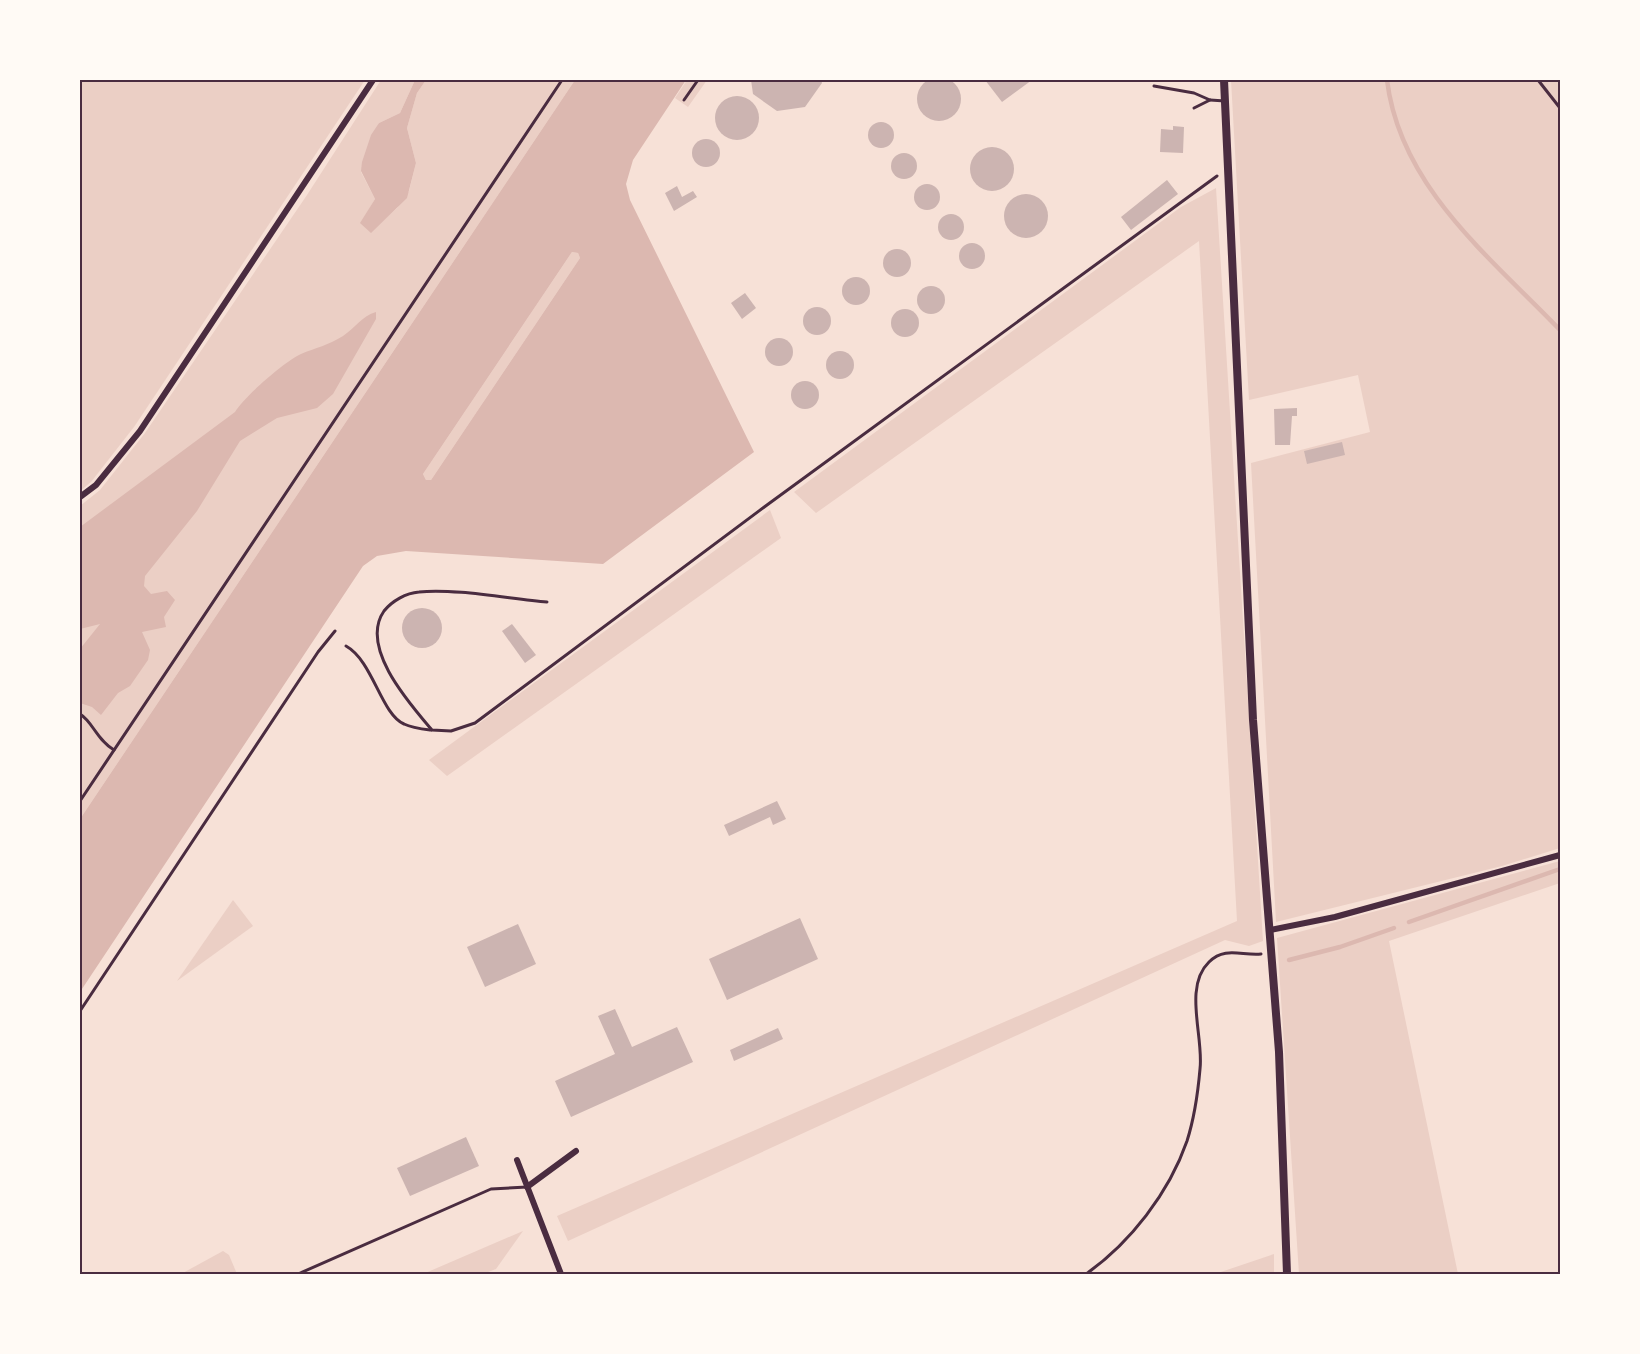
<svg xmlns="http://www.w3.org/2000/svg" width="1640" height="1354" font-family="Ubuntu,sans-serif">
<rect width="100%" height="100%" fill="#f7e1d7"/>
<g fill="#ebcfc5">
<path d="M80 80H365L134 427 91 482 80 491Z"/>
<path d="M381 80H415L400 113 379 123 361 172 375 199 361 223 375 228 397 208 409 191 416 163 407 128 417 93 426 80H575L80 819V506L100 490 145 433 307 195Z"/>
<path d="M687 80H707L688 107 675 98Z"/>
<path d="M1231 80H1560V252L1558 254 1560 260V848L1502 866 1276 922 1251 463 1370 432 1358 375 1249 400Z"/>
<path d="M1216 188 1263 941 1249 946 1225 940 568 1241 557 1216 1237 921 1199 241 816 513 794 492 1181 207Z"/>
<path d="M572 252 578 253 580 258 431 480H426L423 474Z"/>
<path d="M770 510 781 538 447 776 429 760Z"/>
<path d="M1560 861V883L1389 941 1458 1274H1299L1277 938Z"/>
<path d="M233 900 253 926 177 981Z"/>
<path d="M523 1231 496 1269 483 1274H423Z"/>
<path d="M223 1251 229 1255 237 1274H181Z"/>
<path d="M1274 1254V1274H1215Z"/>
</g>
<g fill="#dcb8b0" fill-rule="evenodd">
<path d="M415 80H426L417 93 407 128 416 163 407 198 371 233 360 223 375 199 361 171 362 162 371 135 379 123 400 113Z"/>
<path d="M575 80H686L633 160 626 184 630 200 754 452 603 564 406 551 377 556 363 566 80 992V819ZM572 252 578 253 580 258 431 480H426L423 474Z"/>
<path d="M376 312V319L333 394 317 408 277 418 240 441 197 511 145 576 144 586 151 594 167 591 175 600 164 617 166 627 142 632 150 650 148 660 130 686 118 693 101 715 92 707 80 703V649L100 624 80 629V527L235 412C244 397 285 361 301 354 315 348 329 345 343 336 355 328 362 316 376 312Z"/>
</g>
<g fill="none" stroke-linecap="round" stroke-linejoin="round">
<g stroke="#dcb8b0" stroke-width="4.5">
<path d="M1387 80C1400 187 1490 257 1560 330"/>
<path d="M1409 922 1560 869"/>
<path d="M1289 960 1340 947 1394 928"/>
</g>
</g>
<g fill="#ccb4b1">
<circle cx="939" cy="99" r="22"/>
<path d="M751 80H821L822 83 805 107 777 111 753 94Z"/>
<path d="M985 80H1032L1002 102Z"/>
<circle cx="737" cy="118" r="22"/>
<circle cx="881" cy="135" r="13"/>
<path d="M1173 126 1184 127 1183 153 1160 152 1161 129 1173 130Z"/>
<circle cx="706" cy="153" r="14"/>
<circle cx="992" cy="169" r="22"/>
<circle cx="904" cy="166" r="13"/>
<path d="M1167 180 1178 194 1131 230 1121 217Z"/>
<circle cx="927" cy="197" r="13"/>
<path d="M677 186 682 197 693 191 697 197 674 211 665 193Z"/>
<circle cx="1026" cy="216" r="22"/>
<circle cx="951" cy="227" r="13"/>
<circle cx="972" cy="256" r="13"/>
<circle cx="897" cy="263" r="14"/>
<circle cx="856" cy="291" r="14"/>
<circle cx="931" cy="300" r="14"/>
<path d="M745 293 756 308 742 319 731 303Z"/>
<circle cx="817" cy="321" r="14"/>
<circle cx="905" cy="323" r="14"/>
<circle cx="779" cy="352" r="14"/>
<circle cx="840" cy="365" r="14"/>
<circle cx="805" cy="395" r="14"/>
<path d="M1297 408V416H1292L1290 445H1275L1274 409Z"/>
<path d="M1342 442 1345 455 1307 464 1304 451Z"/>
<circle cx="422" cy="628" r="20"/>
<path d="M512 624 536 655 525 663 502 631Z"/>
<path d="M777 801 786 819 773 825 770 817 729 836 724 825Z"/>
<path d="M800 918 818 959 727 1000 709 959Z"/>
<path d="M518 924 536 964 485 987 467 947Z"/>
<path d="M615 1009 632 1047 677 1027 693 1062 571 1117 555 1081 615 1054 598 1016Z"/>
<path d="M778 1028 783 1039 734 1061 730 1050Z"/>
<path d="M466 1137 479 1166 410 1196 397 1168Z"/>
</g>
<g fill="none" stroke-linecap="round" stroke-linejoin="round">
<g stroke="#4a2c40" stroke-width="3">
<path d="M1538 80 1560 108"/>
<path d="M684 100 698 80"/>
<path d="M547 602C511 599 453 588 419 592 406 593 392 601 384 611 359 647 409 703 432 730L451 731 475 723 767 505 1217 176"/>
<path d="M346 646C373 661 381 714 404 724 412 728 422 729 431 730"/>
<path d="M80 714C93 722 96 739 114 750"/>
<path d="M80 801 562 80"/>
<path d="M80 1011 318 652 335 631"/>
<path d="M1086 1274C1130 1243 1169 1193 1187 1141 1194 1119 1198 1092 1200 1069 1204 1037 1183 987 1209 962 1225 946 1242 956 1261 954"/>
</g>
<g stroke="#4a2c40" stroke-width="3">
<path d="M1154 86 1194 93 1210 100 1225 101"/>
<path d="M1194 108 1210 100"/>
<path d="M298 1274 491 1189 527 1187"/>
</g>
<g stroke="#4a2c40" stroke-width="6">
<path d="M80 497 96 485 140 431 373 80"/>
<path d="M1270 930 1335 917 1560 855"/>
<path d="M517 1160 561 1274"/>
<path d="M527 1187 576 1151"/>
</g>
<path stroke="#4a2c40" stroke-width="8" d="M1224 80 1253 720 1279 1052 1287 1274"/>
</g>
<rect width="1640" height="1354" fill="none" stroke="#fffaf5" stroke-width="162"/>
<rect x="81" y="81" width="1478" height="1192" fill="none" stroke="#4a2c40" stroke-width="2"/>
</svg>
